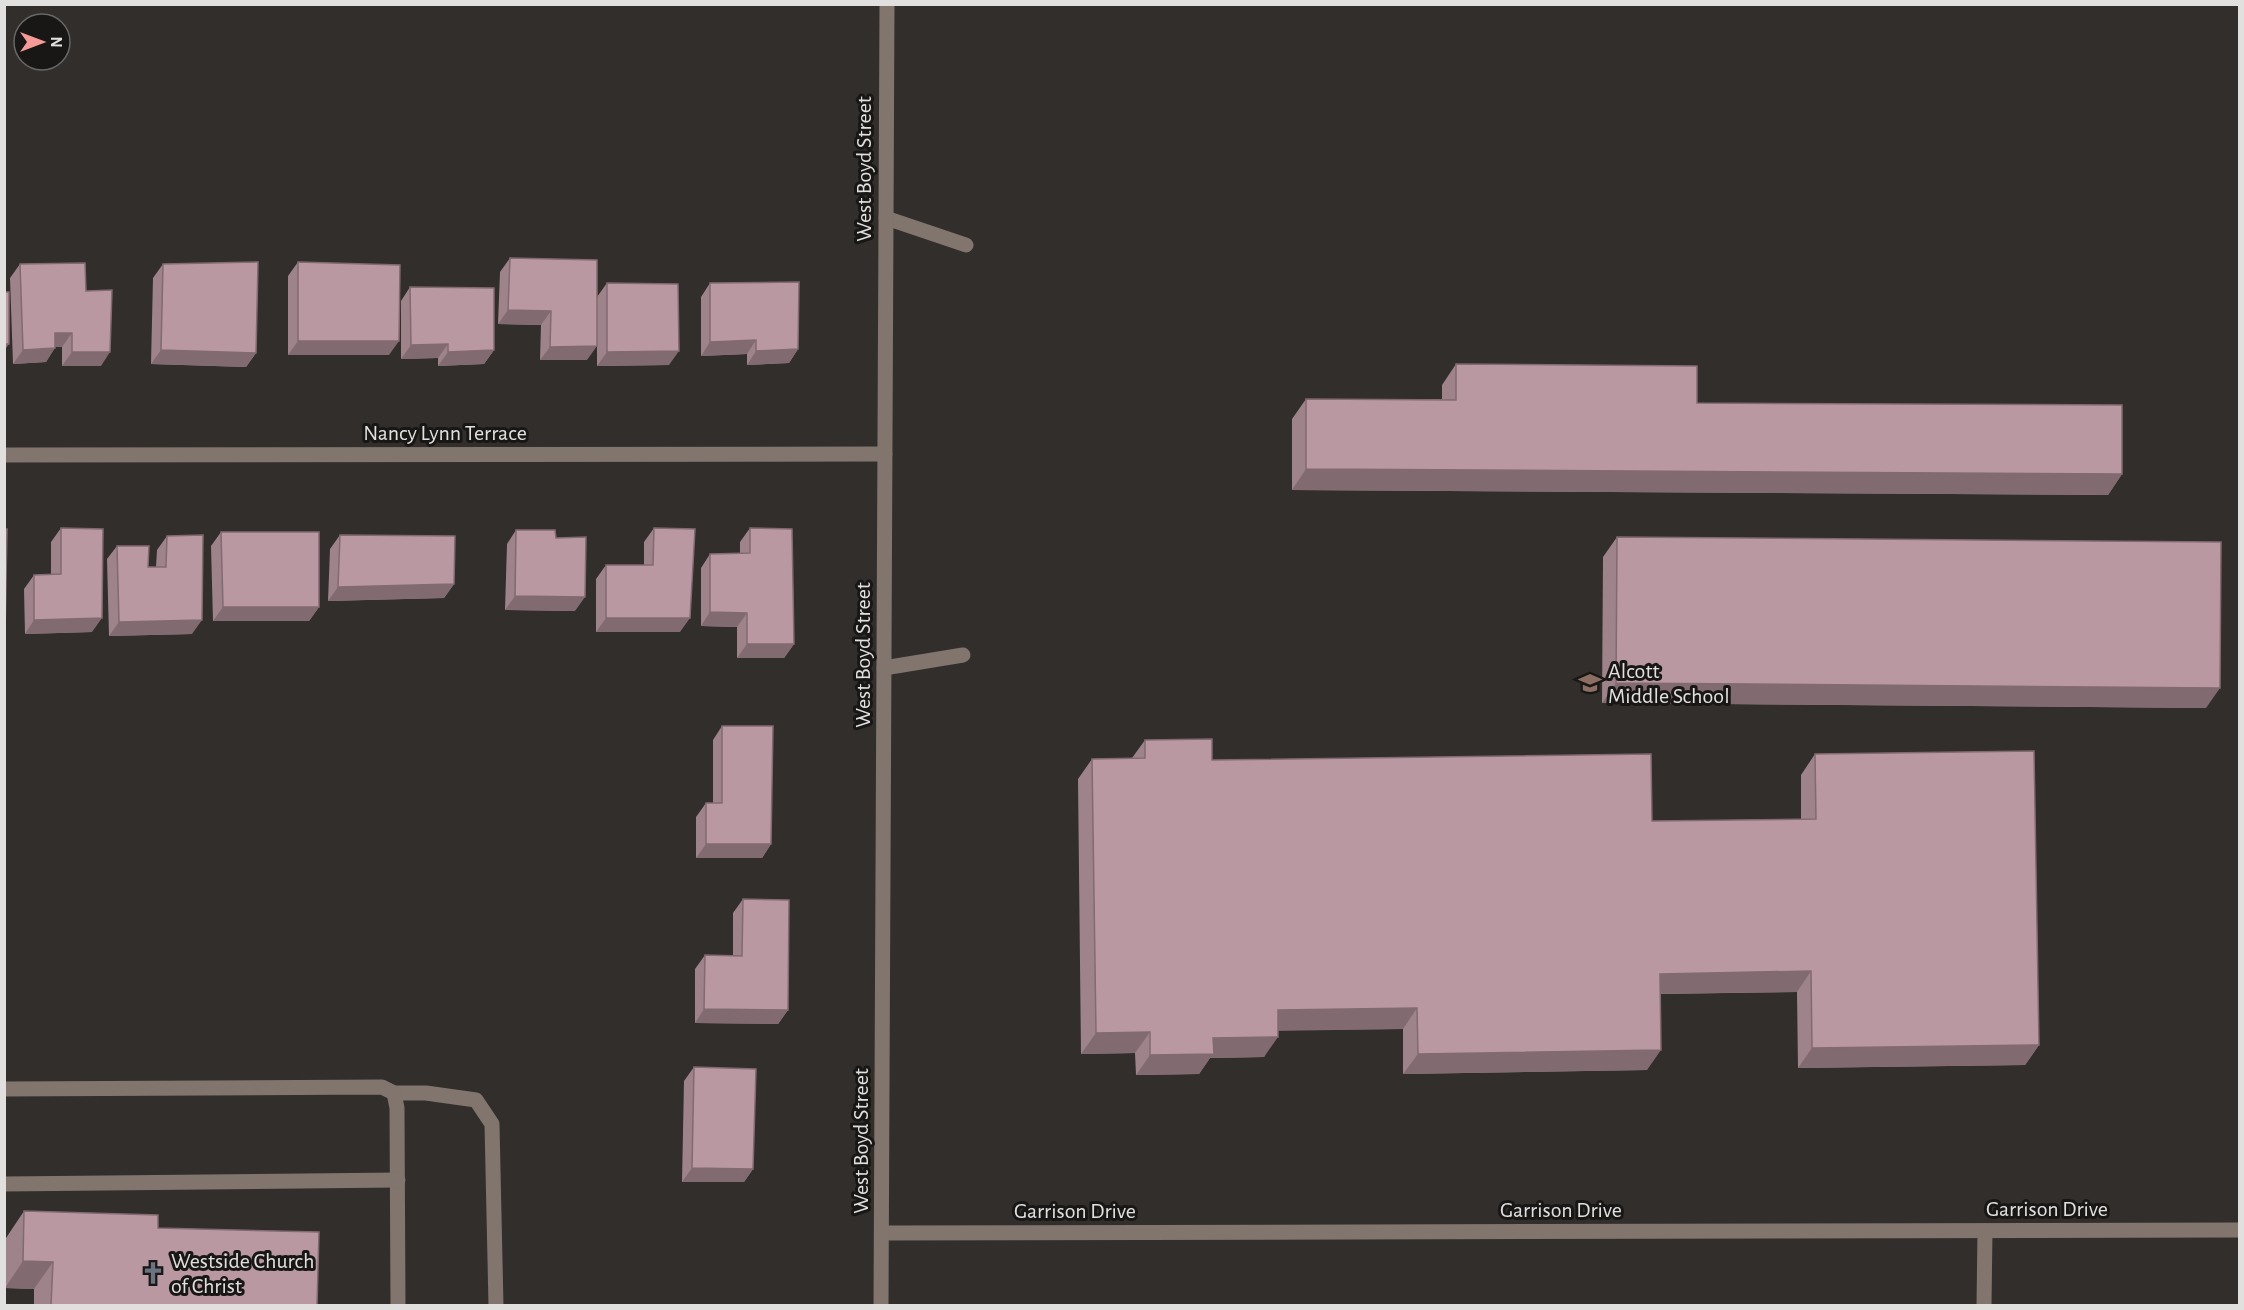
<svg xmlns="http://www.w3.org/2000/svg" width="2244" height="1310" font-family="'Alegreya Sans',sans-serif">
<rect width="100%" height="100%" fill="#312e2c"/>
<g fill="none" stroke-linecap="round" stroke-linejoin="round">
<g stroke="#81756e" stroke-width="15">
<path d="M886 218 966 245"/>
<path d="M4 455 885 454"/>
<path d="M884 668 963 655"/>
<path d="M4 1089 382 1087 394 1093H426L476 1100 492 1124 496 1306"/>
<path d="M394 1093 397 1108 398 1306"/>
<path d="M4 1184 398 1180"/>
<path d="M882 1233 2240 1230"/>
<path d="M881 1306 887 4"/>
<path d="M1984 1306 1985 1231"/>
</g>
</g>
<g fill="#9f838b">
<path d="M510 258 587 360H540L541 325 498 324 500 272Z"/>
<path d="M298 262 389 355H288V276Z"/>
<path d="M20 264 86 291 101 366H62V347H55L46 362 13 364 10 278Z"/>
<path d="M163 264 256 353 246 367 151 364 153 278Z"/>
<path d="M607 283 669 365 597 366V297Z"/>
<path d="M710 283 798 349 789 363 747 365V354L701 356V297Z"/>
<path d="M410 287 494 350 484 364 438 366V358L401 359V301Z"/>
<path d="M1456 364 1697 403 2122 474 2108 495 1292 490V419L1306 399H1442V385Z"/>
<path d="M61 528 92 632 25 634 24 589 34 575 51 574V542Z"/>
<path d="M654 528 680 632H596V579L606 565H644V542Z"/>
<path d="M750 528 794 644 784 658H737V627L701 626V568L710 554 740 553V542Z"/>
<path d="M516 530 556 538 575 611 505 610 507 544Z"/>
<path d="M221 532 319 607 309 621H213L211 546Z"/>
<path d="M340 535 454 584 444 598 328 601 330 549Z"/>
<path d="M167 536 192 634 109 636 107 559 117 546 148 567H156L157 550Z"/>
<path d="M1617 537 2206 708 1602 703 1603 557Z"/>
<path d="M722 726 771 844 762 858H696V817L706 803H713V740Z"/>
<path d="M1145 740 1212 760 1652 821 1801 819V775L1815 754 2039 1045 2025 1065 1798 1068 1797 992 1660 994 1647 1070 1403 1074V1029L1278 1030 1264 1057 1210 1058 1199 1074 1136 1075 1135 1053 1081 1054 1078 779 1092 759 1132 758Z"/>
<path d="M743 899 788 1010 778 1024 695 1023V969L705 955 733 956V913Z"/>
<path d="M694 1067 753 1169 744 1182H682L684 1081Z"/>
<path d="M24 1211 158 1228 317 1305H34V1289L5 1288 6 1238Z"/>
</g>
<g fill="#826a71">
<path d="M508 310 551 311 541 325 498 324Z"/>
<path d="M55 333H72L62 347H45Z"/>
<path d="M756 340 747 354 701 356 710 342Z"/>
<path d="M298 341H399L389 355H288Z"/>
<path d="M4 344H9L4 351Z"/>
<path d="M448 344 438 358 401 359 411 345Z"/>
<path d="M597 346 587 360H540L550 347Z"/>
<path d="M55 348 46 362 13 364 23 350Z"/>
<path d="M798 349 789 363 747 365 756 351Z"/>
<path d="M161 350 256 353 246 367 151 364Z"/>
<path d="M494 350 484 364 438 366 448 352Z"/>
<path d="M679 351 669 365 597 366 607 352Z"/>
<path d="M72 352H110L101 366H62Z"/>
<path d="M1306 469 2122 474 2108 495 1292 490Z"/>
<path d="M454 584 444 598 328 601 338 587Z"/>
<path d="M515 596 585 597 575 611 505 610Z"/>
<path d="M223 607H319L309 621H213Z"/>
<path d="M710 612 747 613 737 627 701 626Z"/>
<path d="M102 618 92 632 25 634 34 620Z"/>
<path d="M606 618H690L680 632H596Z"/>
<path d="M202 620 192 634 109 636 119 622Z"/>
<path d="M747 644H794L784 658H737Z"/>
<path d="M1616 683 2220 688 2206 708 1602 703Z"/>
<path d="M706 844H771L762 858H696Z"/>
<path d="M1811 971 1797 992 1645 994 1660 974Z"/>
<path d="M1417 1008 1403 1029 1263 1031 1278 1010Z"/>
<path d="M704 1009 788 1010 778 1024 695 1023Z"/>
<path d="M1150 1032 1135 1053 1081 1054 1096 1033Z"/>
<path d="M1278 1037 1264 1057 1210 1058 1199 1074 1136 1075 1150 1055 1213 1038Z"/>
<path d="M2039 1045 2025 1065 1798 1068 1812 1048Z"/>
<path d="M1661 1050 1647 1070 1403 1074 1418 1054Z"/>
<path d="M692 1168 753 1169 744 1182H682Z"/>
<path d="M23 1261 53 1262 34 1289 5 1288Z"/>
</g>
<g fill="#b998a2" stroke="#826a71" stroke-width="1.5">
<path d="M510 258 597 260V346L550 347 551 311 508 310Z"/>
<path d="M258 262 256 353 161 350 163 264Z"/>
<path d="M298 262 400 265 399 341H298Z"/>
<path d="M85 263 86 291 112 290 110 352H72V333H55V348L23 350 20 264Z"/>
<path d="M799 282 798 349 756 351V340L710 342V283Z"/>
<path d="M607 283 678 284 679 351 607 352Z"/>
<path d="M410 287 494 288V350L448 352V344L411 345Z"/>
<rect x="4" y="292" width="5" height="52"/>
<path d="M1456 364 1697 366V403L2122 405V474L1306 469V399L1456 400Z"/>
<path d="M61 528 103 529 102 618 34 620V575L61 574Z"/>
<path d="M654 528 695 529 690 618H606V565H653Z"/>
<path d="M750 528 792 529 794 644H747V613L710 612V554L750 553Z"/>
<path d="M4 529H7L5 634H4Z"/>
<path d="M516 530H555L556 538 586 537 585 597 515 596Z"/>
<path d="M221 532H319V607H223Z"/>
<path d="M203 535 202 620 119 622 117 546H149L148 567H166L167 536Z"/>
<path d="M340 535 455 536 454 584 338 587Z"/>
<path d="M1617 537 2221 542 2220 688 1616 683Z"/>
<path d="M722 726H773L771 844H706V803H722Z"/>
<path d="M1212 739V760L1651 754 1652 821 1816 819 1815 754 2034 751 2039 1045 1812 1048 1811 971 1660 974 1661 1050 1418 1054 1417 1008 1278 1010V1037L1213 1038 1214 1054 1150 1055V1032L1096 1033 1092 759 1145 758V740Z"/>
<path d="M743 899 789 900 788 1010 704 1009 705 955 742 956Z"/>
<path d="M694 1067 756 1069 753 1169 692 1168Z"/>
<path d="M24 1211 158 1215V1228L319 1232 317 1305H51L53 1262 23 1261Z"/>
</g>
<defs>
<g id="school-bare" transform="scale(1.8)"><path d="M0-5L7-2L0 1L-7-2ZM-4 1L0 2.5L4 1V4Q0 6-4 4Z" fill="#8d6e63" stroke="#181715" stroke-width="2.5" paint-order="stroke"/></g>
<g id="church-bare" transform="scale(1.8)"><path d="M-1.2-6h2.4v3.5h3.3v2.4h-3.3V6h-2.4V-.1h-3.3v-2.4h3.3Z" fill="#6b7280" stroke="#181715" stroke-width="2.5" paint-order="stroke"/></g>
</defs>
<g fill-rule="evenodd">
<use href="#school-bare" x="1590" y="683"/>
<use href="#church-bare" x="153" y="1273"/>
</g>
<g text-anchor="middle" stroke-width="6" stroke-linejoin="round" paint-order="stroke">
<g font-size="22" fill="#e2e0de" stroke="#181715">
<text transform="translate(863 169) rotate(-90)" y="8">West Boyd Street</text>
<text x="445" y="440">Nancy Lynn Terrace</text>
<text transform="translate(862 655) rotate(-90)" y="8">West Boyd Street</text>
<text transform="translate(860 1141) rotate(-90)" y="8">West Boyd Street</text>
<text x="2047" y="1216">Garrison Drive</text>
<text x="1561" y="1217">Garrison Drive</text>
<text x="1075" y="1218">Garrison Drive</text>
</g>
<g font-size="22" fill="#e2e0de" stroke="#181715" text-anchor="start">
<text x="1608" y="678">Alcott<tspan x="1608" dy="25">Middle School</tspan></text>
<text x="171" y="1268">Westside Church<tspan x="171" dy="25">of Christ</tspan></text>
</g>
</g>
<rect width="2244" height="1310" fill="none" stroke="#e2e0de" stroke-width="12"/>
<g transform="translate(42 42) rotate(90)"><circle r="28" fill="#181715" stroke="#696765" stroke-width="1.5"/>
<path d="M0-4.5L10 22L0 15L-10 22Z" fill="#f59b97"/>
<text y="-9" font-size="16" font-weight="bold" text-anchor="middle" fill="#e2e0de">N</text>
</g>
</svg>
